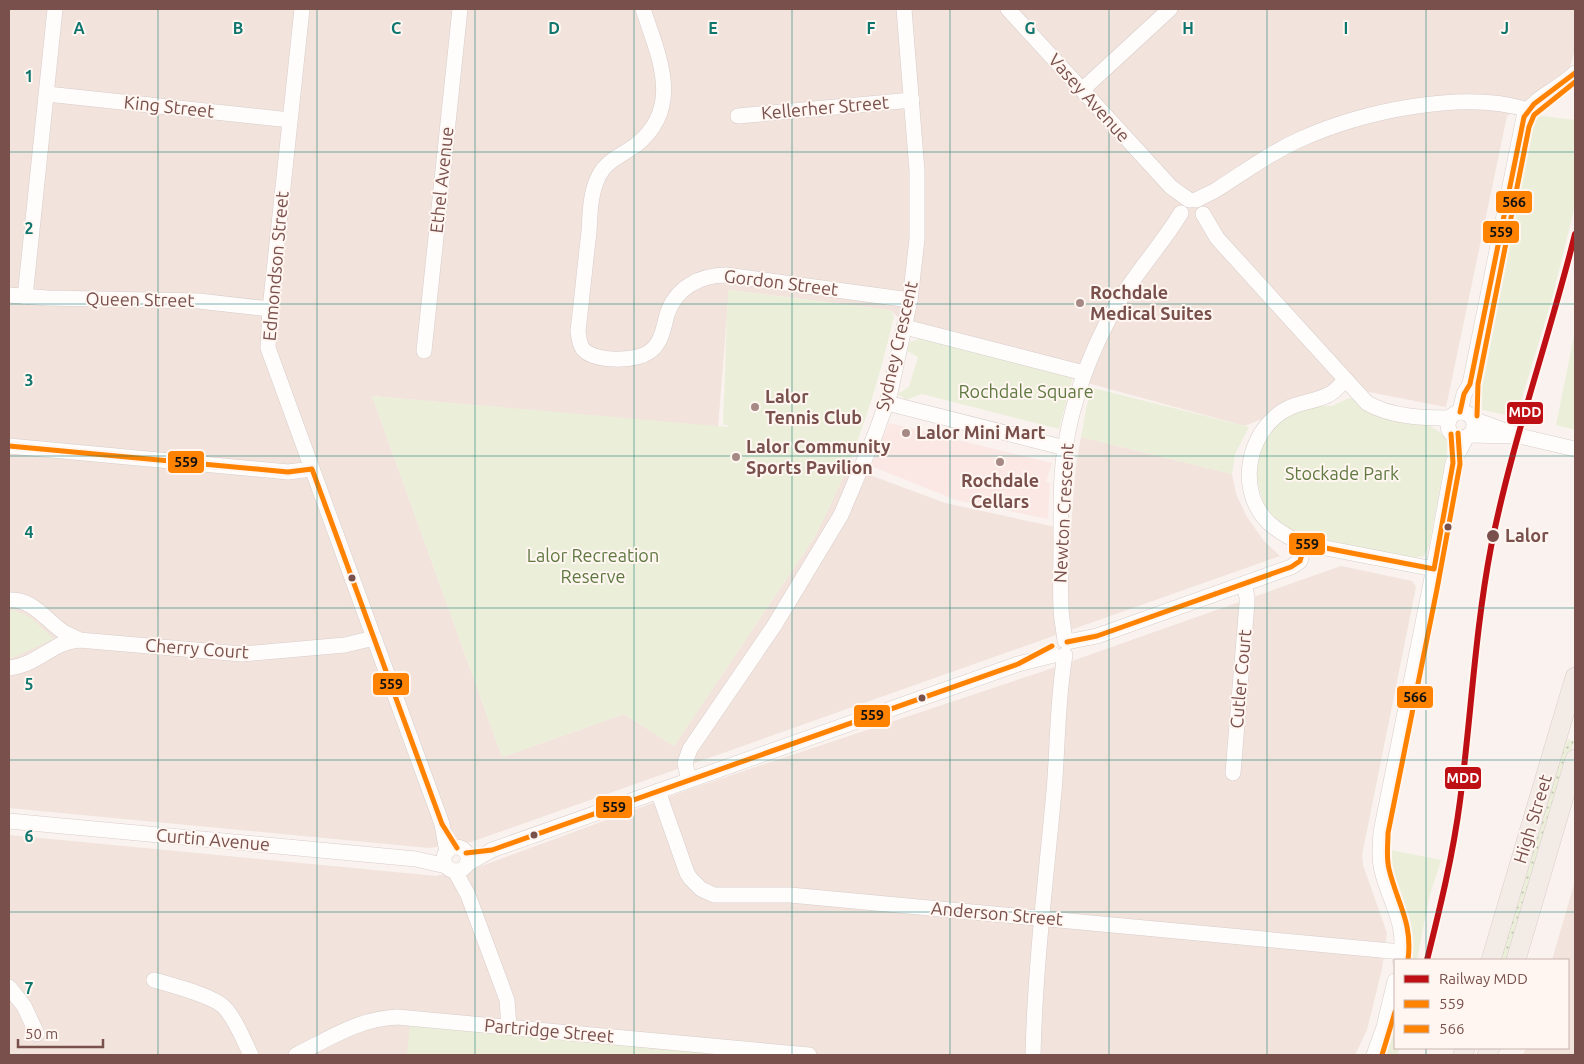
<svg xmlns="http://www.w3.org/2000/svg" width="1584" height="1064" font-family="Ubuntu,sans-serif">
<defs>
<pattern id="grass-dots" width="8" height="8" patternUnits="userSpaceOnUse" patternTransform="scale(1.25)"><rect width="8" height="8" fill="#ebefd9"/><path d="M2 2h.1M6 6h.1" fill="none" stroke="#c3c4b2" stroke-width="1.8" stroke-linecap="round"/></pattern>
</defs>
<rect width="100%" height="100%" fill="#f9f2ee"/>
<g fill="#f2e3dc">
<path d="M9 9H1575V49L1569 71 1507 116 1446 407 1338 386 1245 426 922 338 890 310 729 290 718 427 372 396 502 757 624 714 674 746 814 538 848 467 945 503 1051 526 1071 528 1076 466 1081 437 1232 474 1236 494 1247 517 1264 541 1280 556 471 842 429 848 9 808Z"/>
<path d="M1341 566 1412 581 1416 587 1362 855 1363 865 1387 933 1382 969 1367 1030 1355 1055H9V835L436 876 476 868 693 788 1041 672Z"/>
<path d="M1575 881V1055H1523L1526 1048H1568V960H1552Z"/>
</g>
<path fill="#fbe8e5" d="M889 423 1052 463 1046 482 1050 483 1048 519 956 500 871 466Z"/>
<path fill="url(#grass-dots)" d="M1568 739 1574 741 1509 960H1497L1551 778Z"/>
<g fill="#ebefd9">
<path d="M1535 115 1575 120V199L1573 213 1552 299 1516 417 1478 409Z"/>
<path d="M728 290 890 310 894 316C876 394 852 467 814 538L674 746 624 714 502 757 372 396 728 427V425H723Z"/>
<path d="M1575 331V430L1556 425Z"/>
<path d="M922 338 1069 374 1072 380 1059 429 922 394 906 400 898 394 909 387 918 357 907 351 910 342Z"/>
<path d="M1093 388 1249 427 1235 454 1232 474 1081 437 1087 404Z"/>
<path d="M1349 398C1356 399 1359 405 1365 408 1388 419 1432 417 1447 440V451L1429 546 1424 556 1412 558 1311 538 1289 531 1270 515 1263 503 1255 471 1263 437 1277 420 1311 406H1332Z"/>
<path d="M13 610 30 617 54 639 12 658 9 657V611Z"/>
<path d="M1386 849 1441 860 1429 898 1417 960H1406L1409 941V933L1391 877Z"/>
<path d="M1395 1003V1048H1399L1398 1054 1380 1055Z"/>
<path d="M410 1024 722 1055H407Z"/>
</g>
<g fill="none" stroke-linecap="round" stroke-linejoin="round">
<g stroke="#d8cdca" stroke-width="16">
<g id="minor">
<path d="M302 9 270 309 268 348 442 824 447 852"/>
<path d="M643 9C658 55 684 107 636 145 621 156 604 161 597 180 590 196 590 215 589 232 585 265 582 298 578 331 579 337 579 344 583 349 594 362 635 362 649 352 662 343 663 329 667 315 675 288 700 275 726 275L910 300"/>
<path d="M1008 9 1171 187 1189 200"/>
<path d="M1082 90 1170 9"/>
<path d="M47 94 290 120"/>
<path d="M738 116 912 100"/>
<path d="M1196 200C1203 196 1212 193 1219 188 1246 171 1271 152 1301 139 1361 112 1464 89 1528 110"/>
<path d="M1203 214 1217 238 1367 403C1391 417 1423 418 1450 418"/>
<path d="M9 295 47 298 199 301 270 309"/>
<path d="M25 297 55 9"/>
<path d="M905 327 1084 373"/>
<path d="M424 351 460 9"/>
<path d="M1345 380C1340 385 1335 392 1328 395 1310 404 1293 401 1275 417 1245 443 1239 494 1269 523 1280 533 1291 539 1305 544L1434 569"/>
<path d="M887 403 1065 448"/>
<circle cx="1461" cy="425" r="13"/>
<path d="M1460 412 1464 394 1470 384 1524 117C1534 96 1560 89 1575 73"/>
<path d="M1473 419 1519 436 1575 449"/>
<path d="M1470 435 1512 436"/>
<path d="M9 446 288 472 312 469"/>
<path d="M9 600C33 598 46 621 65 633 69 635 75 637 79 640"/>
<path d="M1065 641C1064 630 1061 618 1061 607 1060 587 1061 566 1061 546 1061 514 1060 480 1065 448 1073 398 1091 350 1116 306 1135 273 1161 246 1181 213"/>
<path d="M1067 642 1097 636 1291 567 1300 561 1305 544"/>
<path d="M9 668C28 666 40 656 56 647 63 643 71 641 79 640L242 654 345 645 374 638"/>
<path d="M1233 773 1247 603V597L1244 584"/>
<path d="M689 780 685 763 690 749 774 626 841 515 875 435 890 393 910 300 917 239V171L904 9"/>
<path d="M658 791 687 873 690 878 701 889 714 895H790L1402 952"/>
<path d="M9 821 416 859 446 866"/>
<circle cx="456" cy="859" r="12"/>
<path d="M467 864 492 850 1018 664 1054 655"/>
<path d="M455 871 468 895 507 1000 509 1027"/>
<path d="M1400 960C1408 925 1390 903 1382 871 1379 858 1380 845 1381 832L1430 588 1453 463 1466 438"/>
<path d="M154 980C171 985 212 995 224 1007 235 1018 244 1041 251 1055"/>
<path d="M9 987 24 1006 37 1034"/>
<path d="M296 1055C330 1038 358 1019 397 1017L809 1055"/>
<path d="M1033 1055C1035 967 1046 879 1054 791 1058 746 1057 700 1065 655"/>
<path d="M1374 1055 1384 1027 1395 981"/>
</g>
</g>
<g stroke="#dacdcb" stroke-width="20">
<g id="major">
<path d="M1491 960 1575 677"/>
<path d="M1516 960 1575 759"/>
<path d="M1463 1055 1465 1048"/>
<path d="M1487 1055 1490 1048"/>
</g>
</g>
<use href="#minor" stroke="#fefdfc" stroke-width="15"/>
<use href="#major" stroke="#f3ebe6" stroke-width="19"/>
<g stroke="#fff6f1" stroke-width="9">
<g id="bus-1">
<path d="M1460 412 1464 394 1470 384 1524 117 1534 104 1575 73"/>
<path d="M9 446 288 472 312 469 442 824 457 848"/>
<path d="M1067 642 1097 636 1291 567 1300 561 1305 544 1434 569 1453 463 1451 434"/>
<path d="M466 853 492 850 1018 664 1052 646"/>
</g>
</g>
<g stroke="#fff6f1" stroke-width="9">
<g id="bus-2">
<path d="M1477 416 1478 384 1529 127 1534 115 1575 82"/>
<path d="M1408 960C1413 922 1397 903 1389 869 1386 857 1388 845 1388 833L1437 589 1460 464 1458 433"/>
<path d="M1382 1055 1395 1012"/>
</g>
</g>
<use href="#bus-1" stroke="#ff8200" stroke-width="5"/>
<use href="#bus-2" stroke="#ff8200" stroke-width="5"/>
<g stroke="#fff6f1" stroke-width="10">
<path id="rail-1" d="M1427 960C1440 908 1453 855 1460 801 1471 717 1475 631 1491 547 1512 441 1549 339 1575 234"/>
</g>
<use href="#rail-1" stroke="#be1014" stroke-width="6"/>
</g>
<path fill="none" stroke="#0f766e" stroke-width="1" stroke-opacity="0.55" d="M158 9V1055M317 9V1055M475 9V1055M634 9V1055M792 9V1055M950 9V1055M1109 9V1055M1267 9V1055M1426 9V960M9 152H1575M9 304H1575M9 456H1575M9 608H1575M9 760H1575M9 912H1575M1426 1048V1055"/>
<g fill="#a68985" stroke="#fff6f1" stroke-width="2">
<circle cx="1080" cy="303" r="5"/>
<circle cx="755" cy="407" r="5"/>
<circle cx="906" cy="433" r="5"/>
<circle cx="736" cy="457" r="5"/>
<circle cx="1000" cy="462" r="5"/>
</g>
<g fill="#79504c" stroke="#fff6f1" stroke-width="2">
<circle cx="1448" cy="527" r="4.5"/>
<circle cx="1493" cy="536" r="7"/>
<circle cx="352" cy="578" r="4.5"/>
<circle cx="922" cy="698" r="4.5"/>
<circle cx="534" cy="835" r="4.5"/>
</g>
<g text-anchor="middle" stroke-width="4" stroke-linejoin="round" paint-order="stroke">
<g font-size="18" fill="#79504c" stroke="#fff6f1">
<text transform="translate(1089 98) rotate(48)" y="6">Vasey Avenue</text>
<text transform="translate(169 107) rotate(6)" y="6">King Street</text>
<text transform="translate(825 108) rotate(-5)" y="6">Kellerher Street</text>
<text transform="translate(442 180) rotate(-84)" y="6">Ethel Avenue</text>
<text transform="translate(276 266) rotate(-85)" y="6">Edmondson Street</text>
<text transform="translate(781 283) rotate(7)" y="6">Gordon Street</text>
<text transform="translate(140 300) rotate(1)" y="6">Queen Street</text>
<text transform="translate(897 346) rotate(-77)" y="6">Sydney Crescent</text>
<text transform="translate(1064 513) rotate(-87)" y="6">Newton Crescent</text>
<text transform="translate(197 649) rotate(4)" y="6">Cherry Court</text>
<text transform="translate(1241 679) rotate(-85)" y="6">Cutler Court</text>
<text transform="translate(1533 819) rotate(-73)" y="6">High Street</text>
<text transform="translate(213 840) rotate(5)" y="6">Curtin Avenue</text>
<text transform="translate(997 914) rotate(5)" y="6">Anderson Street</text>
<text transform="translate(549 1031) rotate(5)" y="6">Partridge Street</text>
</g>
<g font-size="18" font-weight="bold" fill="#79504c" stroke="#fff6f1" text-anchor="start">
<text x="1090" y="299">Rochdale<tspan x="1090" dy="21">Medical Suites</tspan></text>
<text x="765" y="403">Lalor<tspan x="765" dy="21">Tennis Club</tspan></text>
<text x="916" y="439">Lalor Mini Mart</text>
<text x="746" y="453">Lalor Community<tspan x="746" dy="21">Sports Pavilion</tspan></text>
<text x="1000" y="487" text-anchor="middle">Rochdale<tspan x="1000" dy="21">Cellars</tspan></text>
</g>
<g font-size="18" fill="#607941" stroke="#fff6f1">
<text x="1026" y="398">Rochdale Square</text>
<text x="1342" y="480">Stockade Park</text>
<text x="593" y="562">Lalor Recreation<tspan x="593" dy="21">Reserve</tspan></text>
</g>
<g font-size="18" font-weight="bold" fill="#79504c" stroke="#fff6f1" text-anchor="start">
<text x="1505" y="542">Lalor</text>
</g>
</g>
<g font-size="16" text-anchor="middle" font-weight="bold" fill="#0f766e" stroke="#fff6f1" stroke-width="4" stroke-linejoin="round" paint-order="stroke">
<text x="79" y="34">A</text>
<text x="238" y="34">B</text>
<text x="396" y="34">C</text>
<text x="554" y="34">D</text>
<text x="713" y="34">E</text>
<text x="871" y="34">F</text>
<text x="1030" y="34">G</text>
<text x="1188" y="34">H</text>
<text x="1346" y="34">I</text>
<text x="1505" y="34">J</text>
<text x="29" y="82">1</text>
<text x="29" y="234">2</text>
<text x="29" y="386">3</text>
<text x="29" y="538">4</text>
<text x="29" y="690">5</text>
<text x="29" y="842">6</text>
<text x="29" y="994">7</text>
</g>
<g stroke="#fff6f1" stroke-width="2">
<rect x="1495" y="190" width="38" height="24" rx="5" fill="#ff8200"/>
<rect x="1482" y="220" width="38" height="24" rx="5" fill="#ff8200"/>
<rect x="1506" y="401" width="38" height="24" rx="5" fill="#be1014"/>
<rect x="167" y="450" width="38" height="24" rx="5" fill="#ff8200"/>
<rect x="1288" y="532" width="38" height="24" rx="5" fill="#ff8200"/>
<rect x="372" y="672" width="38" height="24" rx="5" fill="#ff8200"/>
<rect x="1396" y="685" width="38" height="24" rx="5" fill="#ff8200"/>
<rect x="853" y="704" width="38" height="24" rx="5" fill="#ff8200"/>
<rect x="1444" y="766" width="38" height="24" rx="5" fill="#be1014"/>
<rect x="595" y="795" width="38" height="24" rx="5" fill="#ff8200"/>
</g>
<g font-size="14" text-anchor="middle" font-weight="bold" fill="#fff">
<text x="1525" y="417">MDD</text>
<text x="1463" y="783">MDD</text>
</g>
<g font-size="14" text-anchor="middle" font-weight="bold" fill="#111">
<text x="1514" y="207">566</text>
<text x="1501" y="237">559</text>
<text x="186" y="467">559</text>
<text x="1307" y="549">559</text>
<text x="391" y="689">559</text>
<text x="1415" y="702">566</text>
<text x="872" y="720">559</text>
<text x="614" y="812">559</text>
</g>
<rect width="1584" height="1064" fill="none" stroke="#79504c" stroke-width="20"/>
<rect x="1394" y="959" width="175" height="90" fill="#fff6f1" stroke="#c9b4af"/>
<rect x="1404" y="975" width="25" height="8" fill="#be1014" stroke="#c9b4af"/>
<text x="1439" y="984" font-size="15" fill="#79504c">Railway MDD</text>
<rect x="1404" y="1000" width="25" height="8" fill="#ff8200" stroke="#c9b4af"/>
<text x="1439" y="1009" font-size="15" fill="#79504c">559</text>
<rect x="1404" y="1025" width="25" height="8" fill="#ff8200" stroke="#c9b4af"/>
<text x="1439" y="1034" font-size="15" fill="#79504c">566</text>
<path d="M18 1039v8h85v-8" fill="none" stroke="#79504c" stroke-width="2.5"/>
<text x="25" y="1039" font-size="15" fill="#79504c" stroke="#fff6f1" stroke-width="4" paint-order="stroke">50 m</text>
</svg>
